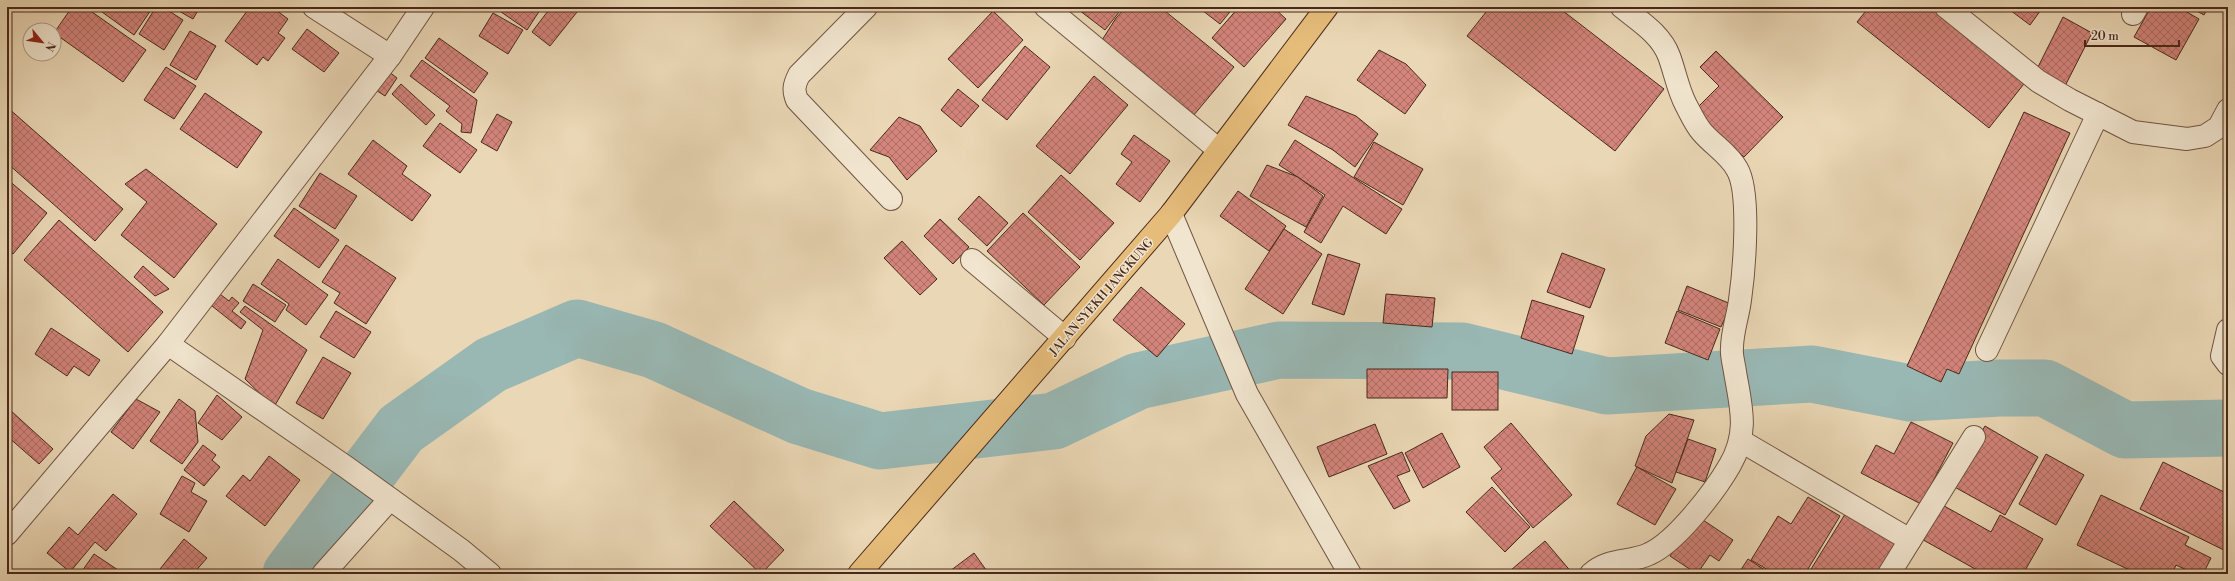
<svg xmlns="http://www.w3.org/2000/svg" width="2235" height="581" font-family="'Libre Bodoni',serif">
<defs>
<pattern id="building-cross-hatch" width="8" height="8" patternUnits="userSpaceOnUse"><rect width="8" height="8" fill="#d3847b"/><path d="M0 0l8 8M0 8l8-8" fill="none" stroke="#ad6c64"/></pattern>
</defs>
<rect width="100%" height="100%" fill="#ead7b5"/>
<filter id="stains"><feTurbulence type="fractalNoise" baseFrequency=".005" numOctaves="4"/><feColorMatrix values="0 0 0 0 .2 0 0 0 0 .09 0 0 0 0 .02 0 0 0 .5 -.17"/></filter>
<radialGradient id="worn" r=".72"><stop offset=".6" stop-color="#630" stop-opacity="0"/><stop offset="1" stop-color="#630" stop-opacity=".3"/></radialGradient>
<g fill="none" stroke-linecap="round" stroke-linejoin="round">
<path stroke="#99b8b4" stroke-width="57" d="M291 574 401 429 491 365 577 328 654 350 799 416 880 441 1054 421 1138 381 1279 350 1462 351 1607 386 1812 374 1910 393 2000 388H2045L2125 430 2228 428"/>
</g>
<g fill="url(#building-cross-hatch)" stroke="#49291b">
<path d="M72 7H85L146 50 123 82 54 33Z"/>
<path d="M95 7H153L134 35Z"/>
<path d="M156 7H163L183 20 164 50 139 34Z"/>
<path d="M172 7H200L193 19Z"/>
<path d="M250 7H272L288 19 278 33 285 38 268 61 263 57 257 65 225 41Z"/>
<path d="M494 7H542L527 30Z"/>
<path d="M551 7H581L550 46 532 32Z"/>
<path d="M1075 7H1123L1105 30Z"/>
<path d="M1126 7H1160L1234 67 1188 122 1097 48 1116 18Z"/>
<path d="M1198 7H1234L1220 24Z"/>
<path d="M1239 7H1273L1286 19 1244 67 1212 38Z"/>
<path d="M1490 7H1558L1664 89 1615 151 1467 36Z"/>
<path d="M1869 7H1936L2027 80 1989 128 1857 22Z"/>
<path d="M2006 7H2043L2030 25Z"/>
<path d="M2151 7H2178L2199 19 2176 60 2134 37Z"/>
<path d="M2190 7H2208L2204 15Z"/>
<path d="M993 11 1023 40 978 88 948 59Z"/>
<path d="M493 13 523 30 508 54 479 36Z"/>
<path d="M2063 17 2092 33 2065 86 2036 71Z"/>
<path d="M307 29 339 53 324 72 292 49Z"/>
<path d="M190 31 216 46 196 80 170 65Z"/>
<path d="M439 38 488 73 474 93 425 58Z"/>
<path d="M1025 46 1050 67 1007 120 982 100Z"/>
<path d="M1379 50 1406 64 1426 85 1405 114 1357 80Z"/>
<path d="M1716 51 1783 117 1744 157 1695 110 1719 86 1700 67Z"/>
<path d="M422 60 477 100 471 133 461 132 462 124 446 111 450 106 410 76Z"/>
<path d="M166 67 196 86 174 119 144 100Z"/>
<path d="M384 68 397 78 385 96 371 87Z"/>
<path d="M1094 76 1128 105 1070 174 1036 146Z"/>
<path d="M401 84 435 115 426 125 392 94Z"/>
<path d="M958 89 979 106 961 127 941 110Z"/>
<path d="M205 93 262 132 237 168 180 129Z"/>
<path d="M1306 96 1356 116 1378 134 1355 167 1333 150 1288 125Z"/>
<path d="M7 107 123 209 95 241 7 163Z"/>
<path d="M2024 112 2070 133 1959 374 1947 369 1941 382 1907 366Z"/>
<path d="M497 114 512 122 497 151 481 142Z"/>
<path d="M899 117 920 126 937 151 907 180 889 157 870 150Z"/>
<path d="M440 123 477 150 460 173 423 146Z"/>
<path d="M1134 135 1170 161 1140 202 1116 184 1132 162 1121 154Z"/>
<path d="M373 140 407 166 402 174 431 195 412 221 348 174Z"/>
<path d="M1295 140 1402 209 1386 234 1343 206 1321 243 1304 232 1325 195 1279 165Z"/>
<path d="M1374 142 1423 169 1403 205 1354 177Z"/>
<path d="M1267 165 1298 177 1323 196 1306 227 1250 196Z"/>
<path d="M146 169 217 224 174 278 121 235 147 202 125 184Z"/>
<path d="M320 173 357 196 335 229 299 206Z"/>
<path d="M1061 175 1114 223 1080 260 1028 212Z"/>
<path d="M7 179 47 213 13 254 7 249Z"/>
<path d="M1238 191 1286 226 1269 251 1220 216Z"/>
<path d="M979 196 1008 223 987 246 958 219Z"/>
<path d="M294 208 339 240 319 268 274 236Z"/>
<path d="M1023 213 1080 267 1044 305 987 251Z"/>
<path d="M940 219 969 247 953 264 924 236Z"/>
<path d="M59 220 163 312 128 352 24 260Z"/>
<path d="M1284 229 1322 254 1283 314 1245 289Z"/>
<path d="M902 241 937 279 920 295 884 258Z"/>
<path d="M346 245 396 278 366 324 334 303 340 293 322 282Z"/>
<path d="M1562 253 1605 269 1590 308 1547 292Z"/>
<path d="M1328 254 1360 264 1344 315 1312 304Z"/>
<path d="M278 259 328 295 306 325 286 310 289 304 261 284Z"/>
<path d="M143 266 169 289 155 296 134 277Z"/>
<path d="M253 284 286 305 275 322 243 301Z"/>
<path d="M1687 286 1731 304 1721 327 1678 310Z"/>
<path d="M1141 287 1185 324 1157 357 1113 320Z"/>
<path d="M216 291 229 301 232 297 239 303 232 311 246 322 241 329 207 302Z"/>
<path d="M1386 294 1435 298 1432 327 1383 323Z"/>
<path d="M1532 300 1584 316 1572 354 1521 338Z"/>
<path d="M245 306 307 350 274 407 245 379 263 330 240 312Z"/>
<path d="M336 311 371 332 354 358 320 337Z"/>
<path d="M1677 311 1720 329 1708 360 1665 343Z"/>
<path d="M51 328 100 360 89 376 74 366 67 376 35 354Z"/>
<path d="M323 357 351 373 323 419 296 403Z"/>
<path d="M1367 369H1448L1447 398H1367Z"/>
<rect x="1452" y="372" width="46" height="38"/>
<path d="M217 395 242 417 222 440 198 423Z"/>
<path d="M136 399 160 412 133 449 111 432Z"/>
<path d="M179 399 195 411 198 442 182 464 150 441Z"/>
<path d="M10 410 53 449 39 464 7 436V413Z"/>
<path d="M1669 414 1694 420 1672 483 1635 466 1646 436Z"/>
<path d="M1911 422 1953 443 1921 504 1861 473 1876 445 1894 454Z"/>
<path d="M1511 423 1572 495 1533 528 1491 478 1502 469 1484 447Z"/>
<path d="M1375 424 1387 454 1329 477 1317 447Z"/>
<path d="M1985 426 2038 457 2005 515 1951 485Z"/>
<path d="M1442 433 1460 467 1423 488 1405 453Z"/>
<path d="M1688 439 1716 449 1705 482 1676 472Z"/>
<path d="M203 445 216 455 212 460 220 467 204 486 184 470Z"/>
<path d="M1402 452 1410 471 1397 476 1410 501 1394 509 1368 466Z"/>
<path d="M2046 454 2084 475 2056 525 2019 504Z"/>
<path d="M269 456 300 480 265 526 226 496 243 475 250 481Z"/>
<path d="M2163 462 2228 494V552L2140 509Z"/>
<path d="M1637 467 1676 489 1655 525 1617 504Z"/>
<path d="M182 476 195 483 191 492 207 501 189 532 160 514Z"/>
<path d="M1492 487 1530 527 1505 552 1466 512Z"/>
<path d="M113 494 137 514 106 551 95 542 70 572 47 553 69 527 78 535Z"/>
<path d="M2101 495 2189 537 2185 545 2211 558 2203 574H2195L2176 565 2172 574H2138L2077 545Z"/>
<path d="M1808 497 1840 516 1805 574H1775L1751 560 1778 516 1791 524Z"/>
<path d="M734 501 784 550 761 574 710 526Z"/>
<path d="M1937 502 1991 532 2000 515 2043 539 2023 574H1984L1918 537Z"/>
<path d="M1847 511 1903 546 1886 574H1808Z"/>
<path d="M1697 516 1733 540 1719 561 1710 555 1697 574 1670 556Z"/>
<path d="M184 539 207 558 193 574H156Z"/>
<path d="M1545 541 1573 574H1514L1511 570Z"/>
<path d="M974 553 989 574H946Z"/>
<path d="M94 554 118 570 115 574H80Z"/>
<path d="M1748 559 1771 574H1738Z"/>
</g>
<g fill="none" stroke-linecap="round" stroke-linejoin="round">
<g stroke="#715442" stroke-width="24">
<g id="minor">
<path d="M314 7 390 56"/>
<path d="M866 7 799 75C794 85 793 90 797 100L891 199"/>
<path d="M1046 7 1219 150"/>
<path d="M1946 7 2038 81 2070 100 2133 132 2187 139 2205 136 2219 127 2228 110"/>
<path d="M2133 14 2137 7"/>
<path d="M1171 214 1247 394 1350 574"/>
<path d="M972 260 1065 338"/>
<path d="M2228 330 2222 356 2228 364"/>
<path d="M168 344 346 467 461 550 490 574"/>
<path d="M1987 350 2098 114"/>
<path d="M1741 441 1910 540"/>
<path d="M7 534 168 344 390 56 423 7"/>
<path d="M323 574 390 499"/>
<path d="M1591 574C1608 558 1630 563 1649 554 1676 542 1715 491 1730 465 1749 432 1741 407 1735 372 1734 364 1731 355 1732 348 1732 332 1738 316 1740 300 1744 272 1751 192 1737 169 1729 154 1713 145 1702 132 1695 124 1691 114 1686 105 1678 90 1675 72 1669 56 1661 34 1639 21 1622 7"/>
<path d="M1889 574 1974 437"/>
</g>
</g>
<g stroke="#49291b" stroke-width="24">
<path id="major" d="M859 574 1171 214 1327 7"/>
</g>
<use href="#minor" stroke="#f1e5cf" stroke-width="22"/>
<use href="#major" stroke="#e5bc7a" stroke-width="22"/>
</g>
<g text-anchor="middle" stroke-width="3" stroke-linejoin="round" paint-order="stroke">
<g font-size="12" fill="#49291b" stroke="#f1e5cf">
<text transform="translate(1101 297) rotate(-49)" y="4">JALAN SYEKH JANGKUNG</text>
</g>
</g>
<rect width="2235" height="581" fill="none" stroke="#ead7b5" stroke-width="24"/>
<rect x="8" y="8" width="2219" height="565" fill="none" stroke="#49291b" stroke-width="2"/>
<rect x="12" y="12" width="2211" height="557" fill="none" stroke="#49291b"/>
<g transform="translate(42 42) rotate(119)"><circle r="19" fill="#f1e5cf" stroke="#ae9a87"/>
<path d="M0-3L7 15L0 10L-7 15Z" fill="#8f2418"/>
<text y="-6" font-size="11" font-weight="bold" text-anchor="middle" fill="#49291b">N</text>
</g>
<path d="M2085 40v6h94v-6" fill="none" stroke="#49291b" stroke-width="2"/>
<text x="2091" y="40" font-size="12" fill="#49291b" stroke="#f1e5cf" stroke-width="3" paint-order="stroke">20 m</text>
<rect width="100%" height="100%" filter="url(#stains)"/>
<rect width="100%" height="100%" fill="url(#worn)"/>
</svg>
